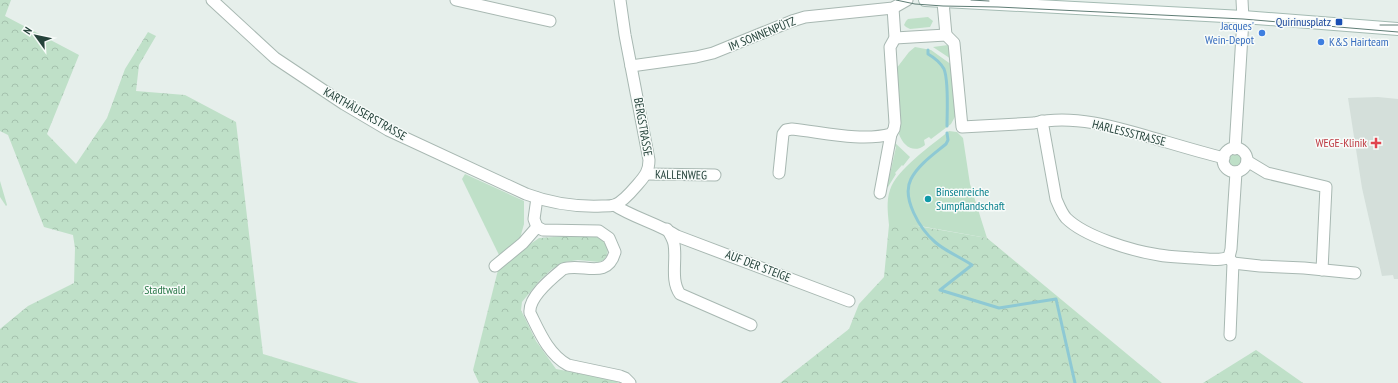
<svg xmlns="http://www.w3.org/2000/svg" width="1398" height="383" font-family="'PT Sans Narrow',sans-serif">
<defs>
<pattern id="forest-crowns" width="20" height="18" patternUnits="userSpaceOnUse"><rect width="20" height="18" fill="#bfe0c8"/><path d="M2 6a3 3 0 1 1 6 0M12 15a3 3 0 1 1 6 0" fill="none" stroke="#a4c1ad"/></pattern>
</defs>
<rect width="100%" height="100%" fill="#e6efeb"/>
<path fill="#d4dfda" d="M1378 97 1398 99V279H1394L1393 275 1382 276 1362 188 1348 98Z"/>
<g fill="#bfe0c8">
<path d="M928 17 933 21 930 27 910 29 906 27 904 25 906 21 908 19Z"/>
<path d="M949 45 951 59 933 47 948 45Z"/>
<path d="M915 47 931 50 952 65 957 113 951 124 931 139 929 137 924 140 925 145C914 154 903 146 899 134L900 130 898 82 895 80 896 69 909 52Z"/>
<path d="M949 131 957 132 963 138 970 184 987 238 920 226 889 225C888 214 886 201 890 190 896 170 932 145 949 131Z"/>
<path d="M894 142 910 157 903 166 902 165 895 173 896 174 888 187 886 188 887 174H890L896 147 893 144Z"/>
<circle cx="1235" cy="161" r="7"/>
<path d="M465 174 524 201V224L519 242 500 257 462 179Z"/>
<path d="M0 181 7 205 6 206 0 197Z"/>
</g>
<g fill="url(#forest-crowns)">
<path d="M0 0H11L5 16 79 55 47 134 76 164 107 118 125 69 148 32 156 36 139 65 136 91 185 95 236 122 263 354 359 383H0V329L28 306 74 283 75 248 73 235 44 227 8 135 0 131Z"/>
<path d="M900 223 987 238 1162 383H780L849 329 859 304 884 277 889 225Z"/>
<path d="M584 235 601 238 607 245 608 250 607 255 604 260 599 262 578 260 565 262 552 269 540 280 522 302 521 310 536 341 556 369 604 378 612 379 619 383H479L473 370 499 266 539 238Z"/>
<path d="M1256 350 1303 383H1203Z"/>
</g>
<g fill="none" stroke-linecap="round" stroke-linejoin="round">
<g stroke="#8ec9d4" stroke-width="3">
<path d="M928 50V54C935 58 940 62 944 69 949 81 947 113 947 126"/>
<path d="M947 133 948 140 946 144C934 154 918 165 911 179 901 198 920 229 935 242 945 251 960 257 972 265L940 290 999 308 1056 299 1075 383"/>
</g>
<g stroke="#a8b8b2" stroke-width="13">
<g id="street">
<path d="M212 0 275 58 344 104 388 130 526 194C550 203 577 207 602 206 606 206 611 206 615 205 624 201 632 191 638 184 645 176 649 171 649 160L625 35 620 0"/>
<path d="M456 0 550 21"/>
<path d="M943 2 946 35"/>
<path d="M895 38 946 35 954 43 962 127 1034 123C1073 114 1116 127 1153 138 1177 145 1200 152 1224 158"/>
<path d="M631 66 696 57 713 53 792 21 805 17 893 8 907 0"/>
<path d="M1042 121 1056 199C1059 206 1061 212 1066 218 1085 237 1133 251 1159 255 1170 257 1182 257 1193 258 1204 258 1219 262 1229 257"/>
<circle cx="1235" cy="160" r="12"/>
<path d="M1235 149 1243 19 1242 0"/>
<path d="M1247 161 1267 173 1326 187 1322 270"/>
<path d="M779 173 783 134 786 130 792 129C822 132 861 142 891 134L894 129 895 123 890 47 895 38 893 8"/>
<path d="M647 174 715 175"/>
<path d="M880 193 891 134"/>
<path d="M614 205C634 218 657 223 677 236L849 301"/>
<path d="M537 227 543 230 599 231 609 238 615 252C607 281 582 262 563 269 552 278 528 297 530 313 539 331 548 354 568 365L620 376 625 378 630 383"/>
<path d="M537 227 534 219 537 198"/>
<path d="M667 229C670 234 673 239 674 244 677 260 670 280 680 294L751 325"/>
<path d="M1229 257 1231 249 1236 172"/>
<path d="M1229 258 1233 263 1230 335"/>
<path d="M1233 263 1260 266 1304 268 1355 273"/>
<path d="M495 266 523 243 537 227"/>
</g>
</g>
<g stroke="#a4bbb3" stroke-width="14">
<path id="secondary" d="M925 0 1243 17 1398 29"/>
</g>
<use href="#street" stroke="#fff" stroke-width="11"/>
<use href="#secondary" stroke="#fff" stroke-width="12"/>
<g stroke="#5f7d75" stroke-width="1">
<path d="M896 0 915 4 943 6 998 7 1243 19 1398 32"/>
<path d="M971 0 989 1"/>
<path d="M1380 25H1398"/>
</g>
</g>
<rect fill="#1a4fb4" stroke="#f7fbf9" stroke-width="1.5" x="1335" y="18" width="8" height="8" rx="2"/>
<g fill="#3f7fe0" stroke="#f7fbf9" stroke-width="1.5">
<circle cx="1262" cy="33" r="4"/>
<circle cx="1321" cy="42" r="4"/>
</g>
<path fill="#e0444e" stroke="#f7fbf9" stroke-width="1.5" d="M1374 137h4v4h4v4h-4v4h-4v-4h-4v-4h4z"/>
<circle fill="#0f9aa8" stroke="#f7fbf9" stroke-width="1.5" cx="928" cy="199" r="4"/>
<g text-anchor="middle" stroke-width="3" stroke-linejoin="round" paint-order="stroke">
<g font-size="12" fill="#164399" stroke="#f7fbf9" text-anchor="end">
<text x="1331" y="26">Quirinusplatz</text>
</g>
<g font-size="12" fill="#366cbe" stroke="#f7fbf9" text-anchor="end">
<text x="1254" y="30">Jacques'<tspan x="1254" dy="14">Wein-Depot</tspan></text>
<text x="1329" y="46" text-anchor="start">K&amp;S Hairteam</text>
</g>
<g font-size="12" fill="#24423a" stroke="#f7fbf9">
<text transform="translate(762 34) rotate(-22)" y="4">IM SONNENPÜTZ</text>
<text transform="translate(365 114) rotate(30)" y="4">KARTHÄUSERSTRASSE</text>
<text transform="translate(643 127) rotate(80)" y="4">BERGSTRASSE</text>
<text transform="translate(1129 133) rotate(14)" y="4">HARLESSSTRASSE</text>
<text transform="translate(681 175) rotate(1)" y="4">KALLENWEG</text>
<text transform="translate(758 266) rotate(21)" y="4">AUF DER STEIGE</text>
</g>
<g font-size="12" fill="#be3a42" stroke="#f7fbf9" text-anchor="end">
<text x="1367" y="147">WEGE-Klinik</text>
</g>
<g font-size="12" fill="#0d838f" stroke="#f7fbf9" text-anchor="start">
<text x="936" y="196">Binsenreiche<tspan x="936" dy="14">Sumpflandschaft</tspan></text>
</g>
<g font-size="12" fill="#2d7a4b" stroke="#f7fbf9">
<text x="165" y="294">Stadtwald</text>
</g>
</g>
<g transform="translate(36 36) rotate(303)" stroke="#f7fbf9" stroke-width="3" paint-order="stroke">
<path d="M0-3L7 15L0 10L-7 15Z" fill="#24423a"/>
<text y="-6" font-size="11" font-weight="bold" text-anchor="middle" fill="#24423a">N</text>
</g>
</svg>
